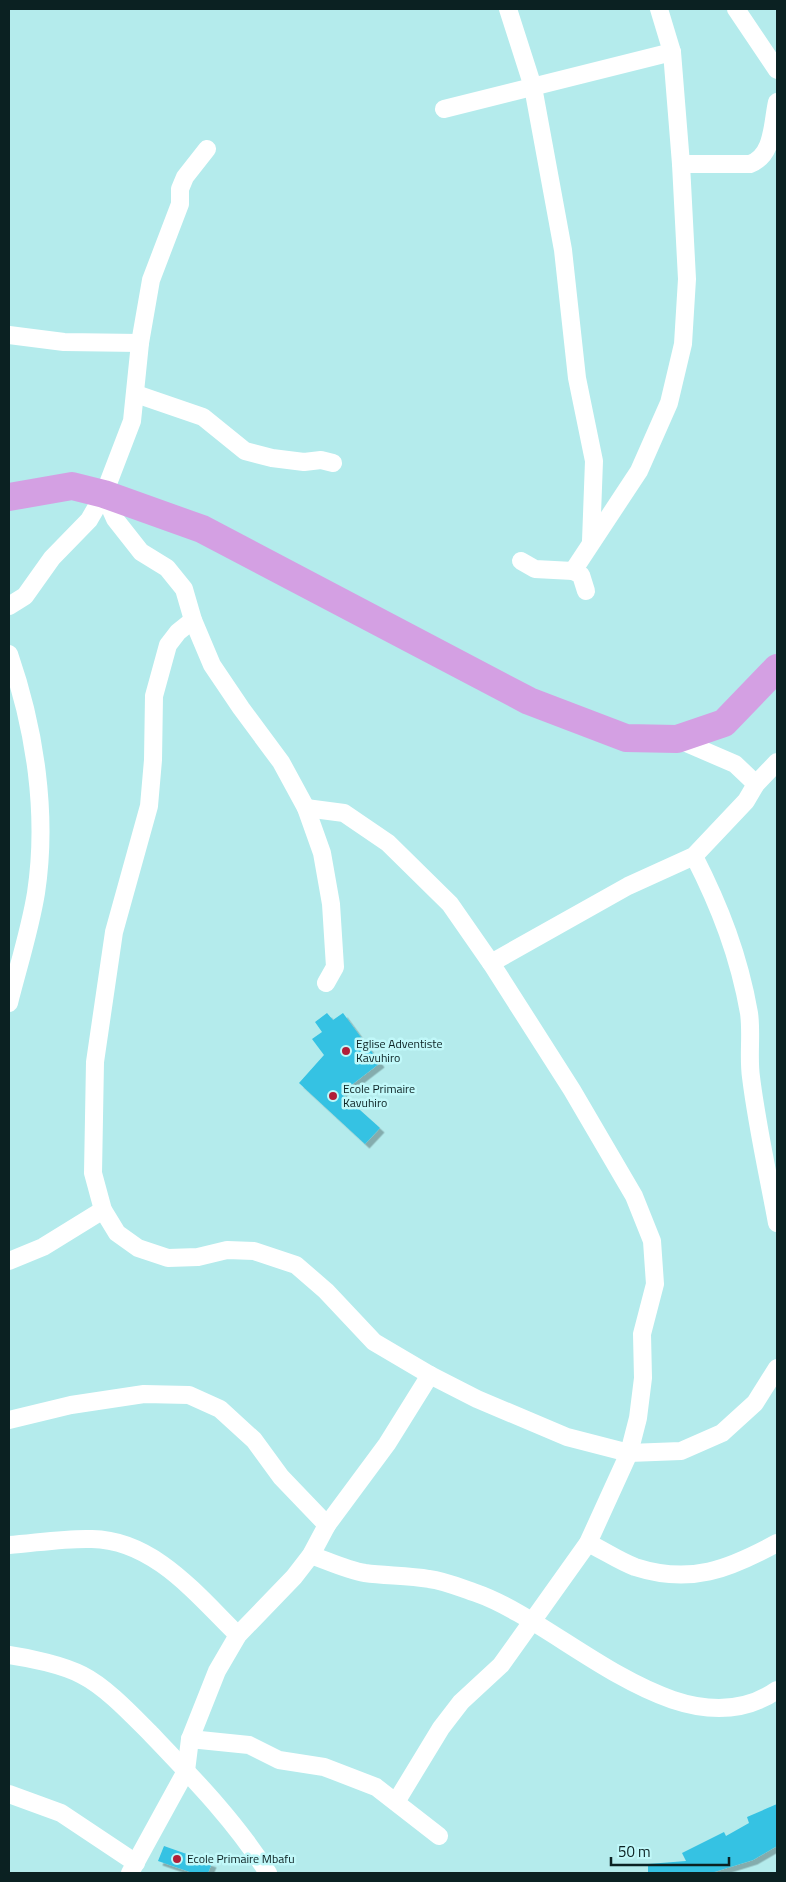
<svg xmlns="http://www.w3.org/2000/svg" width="786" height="1882" font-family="'Titillium Web',sans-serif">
<defs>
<filter id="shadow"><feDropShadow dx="4.5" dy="4.5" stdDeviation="0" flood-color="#0004"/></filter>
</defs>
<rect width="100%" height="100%" fill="#b4ebec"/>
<g fill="#35c2e3" filter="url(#shadow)">
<path d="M327 1013 333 1020 343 1013 380 1063 341 1093 380 1128 365 1144 299 1083 324 1055 312 1039 322 1032 315 1022Z"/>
<path d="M777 1804V1846L753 1860 711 1873H648V1864L686 1861 682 1853 724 1832 726 1836 749 1823 747 1817Z"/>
<path d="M164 1846 212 1863 208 1873H193L158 1861Z"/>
</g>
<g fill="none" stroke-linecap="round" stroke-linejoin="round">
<g stroke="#fff" stroke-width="18">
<path d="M508 9 533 87 563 250 577 378 594 461 591 541"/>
<path d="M736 9 777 70"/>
<path d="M444 109 672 52"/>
<path d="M681 164H750C774 155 772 124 777 102"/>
<path d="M9 335 64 342 140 343"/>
<path d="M136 394 203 417 245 451 272 458 304 462 321 460 333 463"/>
<path d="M104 494 115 519 141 552 167 568 184 589 193 620 212 665 241 708 281 762 306 808 322 853 331 904 335 967 326 983"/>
<path d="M521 561 535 569 573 571 581 575 586 591"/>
<path d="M573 571 639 471 669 403 683 344 687 279 681 164 672 52 659 9"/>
<path d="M9 606 25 596 52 558 89 520 104 494 132 421 140 343 151 280 180 204V189L185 177 207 149"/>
<path d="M193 620 178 632 168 645 154 696 153 760 149 806 114 932 95 1062 93 1173 103 1210 117 1233 138 1248 168 1258 198 1257 227 1250 254 1251 296 1265 326 1291 374 1342 430 1375 477 1399 567 1437 629 1453 681 1451 722 1433 755 1403 777 1368"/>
<path d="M9 654C35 729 48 814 36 893 30 930 18 967 9 1003"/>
<path d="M677 739 735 764 756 784"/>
<path d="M306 808 344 813 388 843 450 904 491 963 572 1090 634 1196 652 1241 655 1284 642 1334 643 1378 638 1418 629 1453 588 1543 501 1665 461 1702 441 1728 396 1802"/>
<path d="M694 856C720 907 739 956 749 1013 752 1034 748 1056 751 1077 757 1126 768 1174 777 1223"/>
<path d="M491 963 628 886 694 856 746 801 756 784 777 762"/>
<path d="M9 1261 43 1247 103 1210"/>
<path d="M9 1420 71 1405 144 1394 189 1395 220 1409 254 1440 281 1477 327 1525"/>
<path d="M588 1543C603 1550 619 1561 635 1567 691 1585 729 1569 777 1543"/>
<path d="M9 1545C36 1543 65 1538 92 1539 154 1540 197 1595 238 1635"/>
<path d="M311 1555C328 1561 347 1570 365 1573 386 1576 408 1575 429 1579 445 1581 461 1588 476 1593 563 1623 682 1756 777 1690"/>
<path d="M9 1655C30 1658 63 1665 82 1675 106 1687 132 1715 151 1734 194 1779 235 1821 268 1873"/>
<path d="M190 1739 249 1745 279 1760 324 1767 376 1787 439 1836"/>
<path d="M9 1794 61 1813 136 1863"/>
<path d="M130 1873 186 1771 190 1739 217 1671 238 1635 294 1577 311 1555 327 1525 387 1444 430 1375"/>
</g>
<path stroke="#d4a0e3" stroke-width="28" d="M9 497 72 486 104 494 202 529 529 701 626 738 677 739 724 723 777 668"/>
</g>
<g fill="#b11e39" stroke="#c1f8f9" stroke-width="2">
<circle cx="346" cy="1051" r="5"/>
<circle cx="333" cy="1096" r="5"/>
<circle cx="177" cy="1859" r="5"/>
</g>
<g text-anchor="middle" stroke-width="5" stroke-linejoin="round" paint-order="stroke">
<g font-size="12" fill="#0b2122" stroke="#c1f8f9" text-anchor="start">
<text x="356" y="1048">Eglise Adventiste<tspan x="356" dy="14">Kavuhiro</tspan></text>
<text x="343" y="1093">Ecole Primaire<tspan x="343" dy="14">Kavuhiro</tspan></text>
<text x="187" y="1863">Ecole Primaire Mbafu</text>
</g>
</g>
<rect width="786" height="1882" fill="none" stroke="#0b2122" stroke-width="20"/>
<path d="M611 1857v8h118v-8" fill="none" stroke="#0b2122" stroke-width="2.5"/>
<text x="618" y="1857" font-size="15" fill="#0b2122" stroke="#c1f8f9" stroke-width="4" paint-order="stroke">50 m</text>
</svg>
